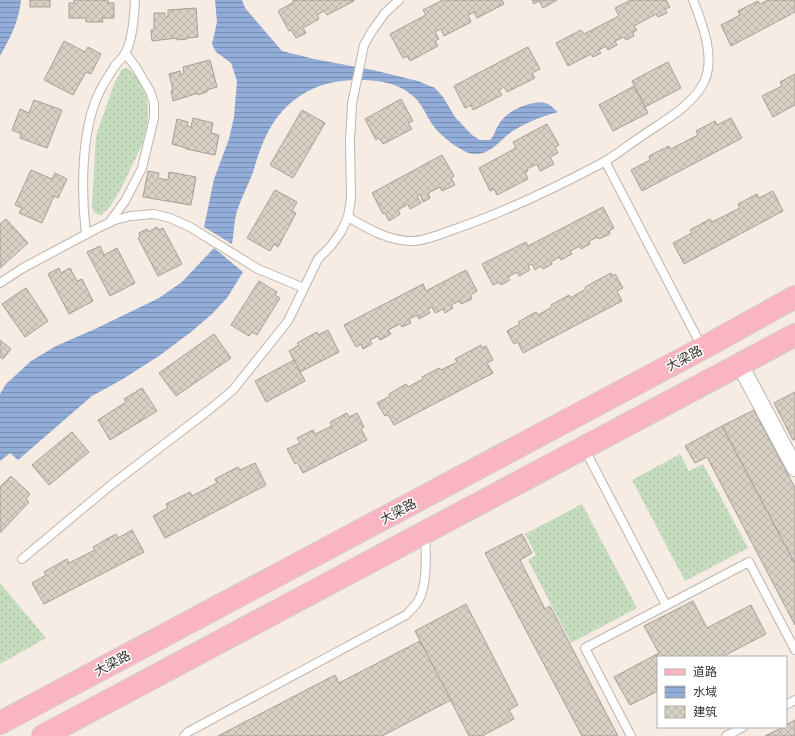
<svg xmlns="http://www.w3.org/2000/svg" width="795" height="736" font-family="Karla,'Noto Sans SC',sans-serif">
<defs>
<pattern id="grass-dots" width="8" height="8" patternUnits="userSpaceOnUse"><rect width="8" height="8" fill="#c5dcbe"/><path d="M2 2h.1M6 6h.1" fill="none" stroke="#aabda4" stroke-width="1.8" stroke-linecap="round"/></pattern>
<pattern id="water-rules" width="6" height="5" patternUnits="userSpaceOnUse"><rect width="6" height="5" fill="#92add8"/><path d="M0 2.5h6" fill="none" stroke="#788db0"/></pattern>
<pattern id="building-cross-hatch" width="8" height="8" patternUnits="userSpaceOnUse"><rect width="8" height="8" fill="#d7d0c5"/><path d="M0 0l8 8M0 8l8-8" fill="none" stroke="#b9b3aa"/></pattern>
</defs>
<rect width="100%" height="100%" fill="#f7ece3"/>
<g fill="url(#grass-dots)">
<path d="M127 68C150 83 151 113 144 138 141 149 134 161 129 172 123 185 113 207 101 215 94 214 93 211 92 205L96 136 114 84 122 69Z"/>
<path d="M680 454 689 471 703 464 748 548 685 581 632 480Z"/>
<path d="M582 504 637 608 571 643 528 560 536 555 525 534Z"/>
<path d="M0 583 46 638 0 664Z"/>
</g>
<g fill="url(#water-rules)">
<path d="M0 0H21C19 21 10 38 0 56Z"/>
<path d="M215 0H242L245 8 282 51 314 59 373 70 418 81 435 88 443 97 455 117 472 135 480 140H490C495 135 495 130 499 124 506 111 534 98 548 104 552 106 555 110 558 112 543 116 530 121 516 129 501 137 493 155 473 154 462 153 438 134 432 124 426 115 422 104 414 97 398 82 377 80 357 80 316 80 283 99 265 138 260 149 256 162 252 175 247 187 241 199 237 211 234 221 234 234 232 244L204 227 214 179 229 139 234 117 237 81 231 63 216 52 212 44 217 22Z"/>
<path d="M214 248 243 272 227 298 212 314 191 332 159 356 123 379 92 396 18 460 10 453 0 461V394L6 384 31 361 56 346 95 329 159 298 182 282Z"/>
</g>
<g fill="url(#building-cross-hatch)" stroke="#a59e94">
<rect x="30" y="0" width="20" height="7"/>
<path d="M74 0H108V3H114V18H102L103 22H86V18H69V3H74Z"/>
<path d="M293 0H353L354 1 327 15 324 11 317 15 319 19 303 28 306 33 296 38 291 30 289 31 278 11 294 2Z"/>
<path d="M443 0H502L504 4 477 18 474 12 468 15 471 22 444 36 441 29 435 32 439 39 435 41 438 46 410 61 407 56 403 58 390 34 426 15 423 10Z"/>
<path d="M532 0H557L543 8 539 1 534 4Z"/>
<path d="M631 0H666L670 7 665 9 667 13 658 17 656 14 634 26 637 30 633 32 634 36 626 40 624 37 615 41 617 45 608 50 606 46 599 50 601 53 593 57 591 54 568 66 556 43 581 30 584 34 619 16 615 8Z"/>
<path d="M768 0H795V12L731 46 721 25 740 15 738 11 758 1 760 4Z"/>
<path d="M196 8 198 37 187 38V39L177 40V38L152 41 151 30H154V13H165V17H168V10Z"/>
<path d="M64 41 85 52 88 47 101 54 91 74 86 72 73 95 44 80Z"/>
<path d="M528 47 540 69 532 73 535 78 507 92 504 87 499 90 502 95 473 110 471 105 465 108 454 86Z"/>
<path d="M210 60 217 87 207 90V92L198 95V93L173 101 171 91 173 90 169 74 180 71 181 75 184 74 183 67Z"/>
<path d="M668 62 681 88 645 107 632 81Z"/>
<path d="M795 74V105L773 117 762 96 782 86 780 82Z"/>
<path d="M634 86 648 113 613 131 599 105Z"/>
<path d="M401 99 413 121 408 123 412 129 383 144 379 138 376 140 365 119Z"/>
<path d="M34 100 62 110 47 148 20 138 21 134 12 130 20 109 29 113Z"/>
<path d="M302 110 325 123 293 178 270 165Z"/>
<path d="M193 118 213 123 211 133 219 135 215 155 186 149V148L172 144 177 119 188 122 187 126 191 127Z"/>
<path d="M731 118 742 138 642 191 631 170 650 160 649 156 669 146 671 149 698 135 696 131 715 121 717 125Z"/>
<path d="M547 124 559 145 555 147 558 153 550 157 554 164 540 171 537 164 527 169 528 171 525 172 528 179 497 195 494 189 490 191 479 168 516 148 513 142Z"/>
<path d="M442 155 454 176 451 178 455 185 442 191 440 187 428 193 430 198 423 202 420 194 417 196 421 203 410 209 408 204 398 210 400 214 389 221 385 213 383 214 372 193Z"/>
<path d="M31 170 52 179 55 173 67 179 58 198 54 196 42 223 19 213 22 208 15 205Z"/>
<path d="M148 171 159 173 158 178 168 180 169 172 196 177 191 205 143 197Z"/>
<path d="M275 190 297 202 292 211 296 213 278 247 274 244 270 251 247 238Z"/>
<path d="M773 191 783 211 684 264 673 243 692 233 690 230 710 219 712 222 740 208 738 204 757 194 759 198Z"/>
<path d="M603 207 614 228 609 231 610 234 599 239 598 237 589 241 590 244 581 249 580 246 570 251 572 254 561 260 559 257 551 262 552 264 543 269 541 266 535 270 532 264 528 266 530 270 519 276 517 272 508 277 510 280 501 285 499 282 493 285 482 264 526 242 528 246Z"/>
<path d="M6 219 28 243 0 268V224Z"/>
<path d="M157 227 159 230 163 228 182 264 158 276 138 238 140 236 139 233 147 229 148 232Z"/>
<path d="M100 246 104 255 117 248 135 283 110 296 87 252Z"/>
<path d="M59 268 61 273 70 268 77 281 82 279 93 301 69 314 48 274Z"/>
<path d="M466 270 477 291 470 295 472 299 461 304 459 301 451 305 453 308 445 313 443 309 435 313 432 307 428 309 430 313 419 319 417 315 409 319 411 323 402 327 400 324 388 330 391 334 380 340 378 336 370 340 372 344 363 349 361 344 356 347 344 325 423 284 426 291Z"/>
<path d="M611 273 612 276 615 274 623 288 617 291 622 301 523 353 518 342 514 344 507 331 520 324 518 322 536 312 538 315 552 307 551 305 569 295 570 298 586 289 585 287Z"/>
<path d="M259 281 277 292 275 295 280 298 257 335 252 332 249 336 231 325Z"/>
<path d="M26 288 48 321 25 337 2 304Z"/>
<path d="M328 330 339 352 300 372 289 351 299 345 297 343 317 332 318 335Z"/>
<path d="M214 334 231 358 176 396 159 373Z"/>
<path d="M0 340 11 349 3 359 0 357Z"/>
<path d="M481 345 482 348 486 346 493 360 487 363 493 373 394 425 388 415 385 416 377 403 390 396 389 394 406 384 408 387 423 379 422 377 439 368 441 370 457 362 455 359Z"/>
<path d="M294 360 305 381 266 402 255 381Z"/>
<path d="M142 388 157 411 110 440 98 420 126 402 124 399Z"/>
<path d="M795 392V439L793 440 774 403Z"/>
<path d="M754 410 795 488V564L722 426Z"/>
<path d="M347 413 349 417 357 413 364 427 361 429 367 440 303 473 297 462 295 464 287 449 300 443 297 438 313 430 315 434 332 426 330 422Z"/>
<path d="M722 426 795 564V625L707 457 695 463 685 446Z"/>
<path d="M72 432 89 452 49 485 32 465Z"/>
<path d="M255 463 266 485 165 538 153 516 168 508 166 504 190 492 192 496 217 483 215 479 238 467 240 470Z"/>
<path d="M11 476 30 494 26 499 29 502 0 533V487Z"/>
<path d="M132 530 144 552 44 604 32 583 46 575 44 572 67 559 69 563 95 550 93 547 116 534 118 538Z"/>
<path d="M522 534 532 553 520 560 545 609 550 606 618 736H582L485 553Z"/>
<path d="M693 601 707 628 751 605 766 634 722 657H658V691L630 705 614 677 659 653 644 626Z"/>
<path d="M466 604 518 705 509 710 514 719 482 736H469L415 631Z"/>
<path d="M420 641 451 700 382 736H218L335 675 339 683Z"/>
<path d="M795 720V736H765L783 727H786V725Z"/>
</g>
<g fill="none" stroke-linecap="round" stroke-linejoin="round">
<g stroke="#bfb5ad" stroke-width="10">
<g id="service">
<path d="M605 161 702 347"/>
<path d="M348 217C368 229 390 242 415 241 427 240 444 233 455 229 505 212 557 187 604 162 616 155 627 146 639 138 660 123 693 106 704 82 716 57 702 23 693 0"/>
<path d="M109 223 125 201 142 168 154 118V103L150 91 135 66 125 53"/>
<path d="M86 234C81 192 81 133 98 95 103 84 109 75 115 66 118 62 122 58 125 54 133 39 134 16 135 0"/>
<path d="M0 283 23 268 96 229 115 220 130 216 154 214 170 218 190 227 258 269 304 288"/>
<path d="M584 448 666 605"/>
<path d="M22 559 111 485 209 410 233 390 288 321 318 259 331 246 341 232 348 217 351 199 350 141 352 104 364 45 372 31 385 13 399 0"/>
<path d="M786 705 795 700"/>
<path d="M184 736 188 732 406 615C410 611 414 607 417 603 428 587 426 552 425 534"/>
<path d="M631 736 585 648 749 562 795 650"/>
<path d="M726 736 743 727"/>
</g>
</g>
<g stroke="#bfb5ad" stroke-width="18">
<path id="minor" d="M740 365 795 468"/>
</g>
<g stroke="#cfcecd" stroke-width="24">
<g id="primary">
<path d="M0 723 703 348 795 297"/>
<path d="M43 736 795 335"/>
</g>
</g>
<use href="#service" stroke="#fff" stroke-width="8"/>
<use href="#minor" stroke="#fff" stroke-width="16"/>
<use href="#primary" stroke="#fab5c3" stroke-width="22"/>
</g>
<g text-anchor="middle" stroke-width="3" stroke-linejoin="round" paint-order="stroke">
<g font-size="13" fill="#36322e" stroke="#fff">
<text transform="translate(684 358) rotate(-28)" y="5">大梁路</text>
<text transform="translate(398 511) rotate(-28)" y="5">大梁路</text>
<text transform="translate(112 663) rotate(-28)" y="5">大梁路</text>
</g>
</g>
<rect x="657" y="656" width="130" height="72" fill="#ffffff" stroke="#afadab"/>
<rect x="665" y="669" width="20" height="6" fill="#fab5c3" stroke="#afadab"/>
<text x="693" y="676" font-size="12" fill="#36322e">道路</text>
<rect x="665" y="686" width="20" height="12" fill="url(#water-rules)" stroke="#afadab"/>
<text x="693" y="696" font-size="12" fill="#36322e">水域</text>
<rect x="665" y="706" width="20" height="12" fill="url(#building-cross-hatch)" stroke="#afadab"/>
<text x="693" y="716" font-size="12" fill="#36322e">建筑</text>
</svg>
